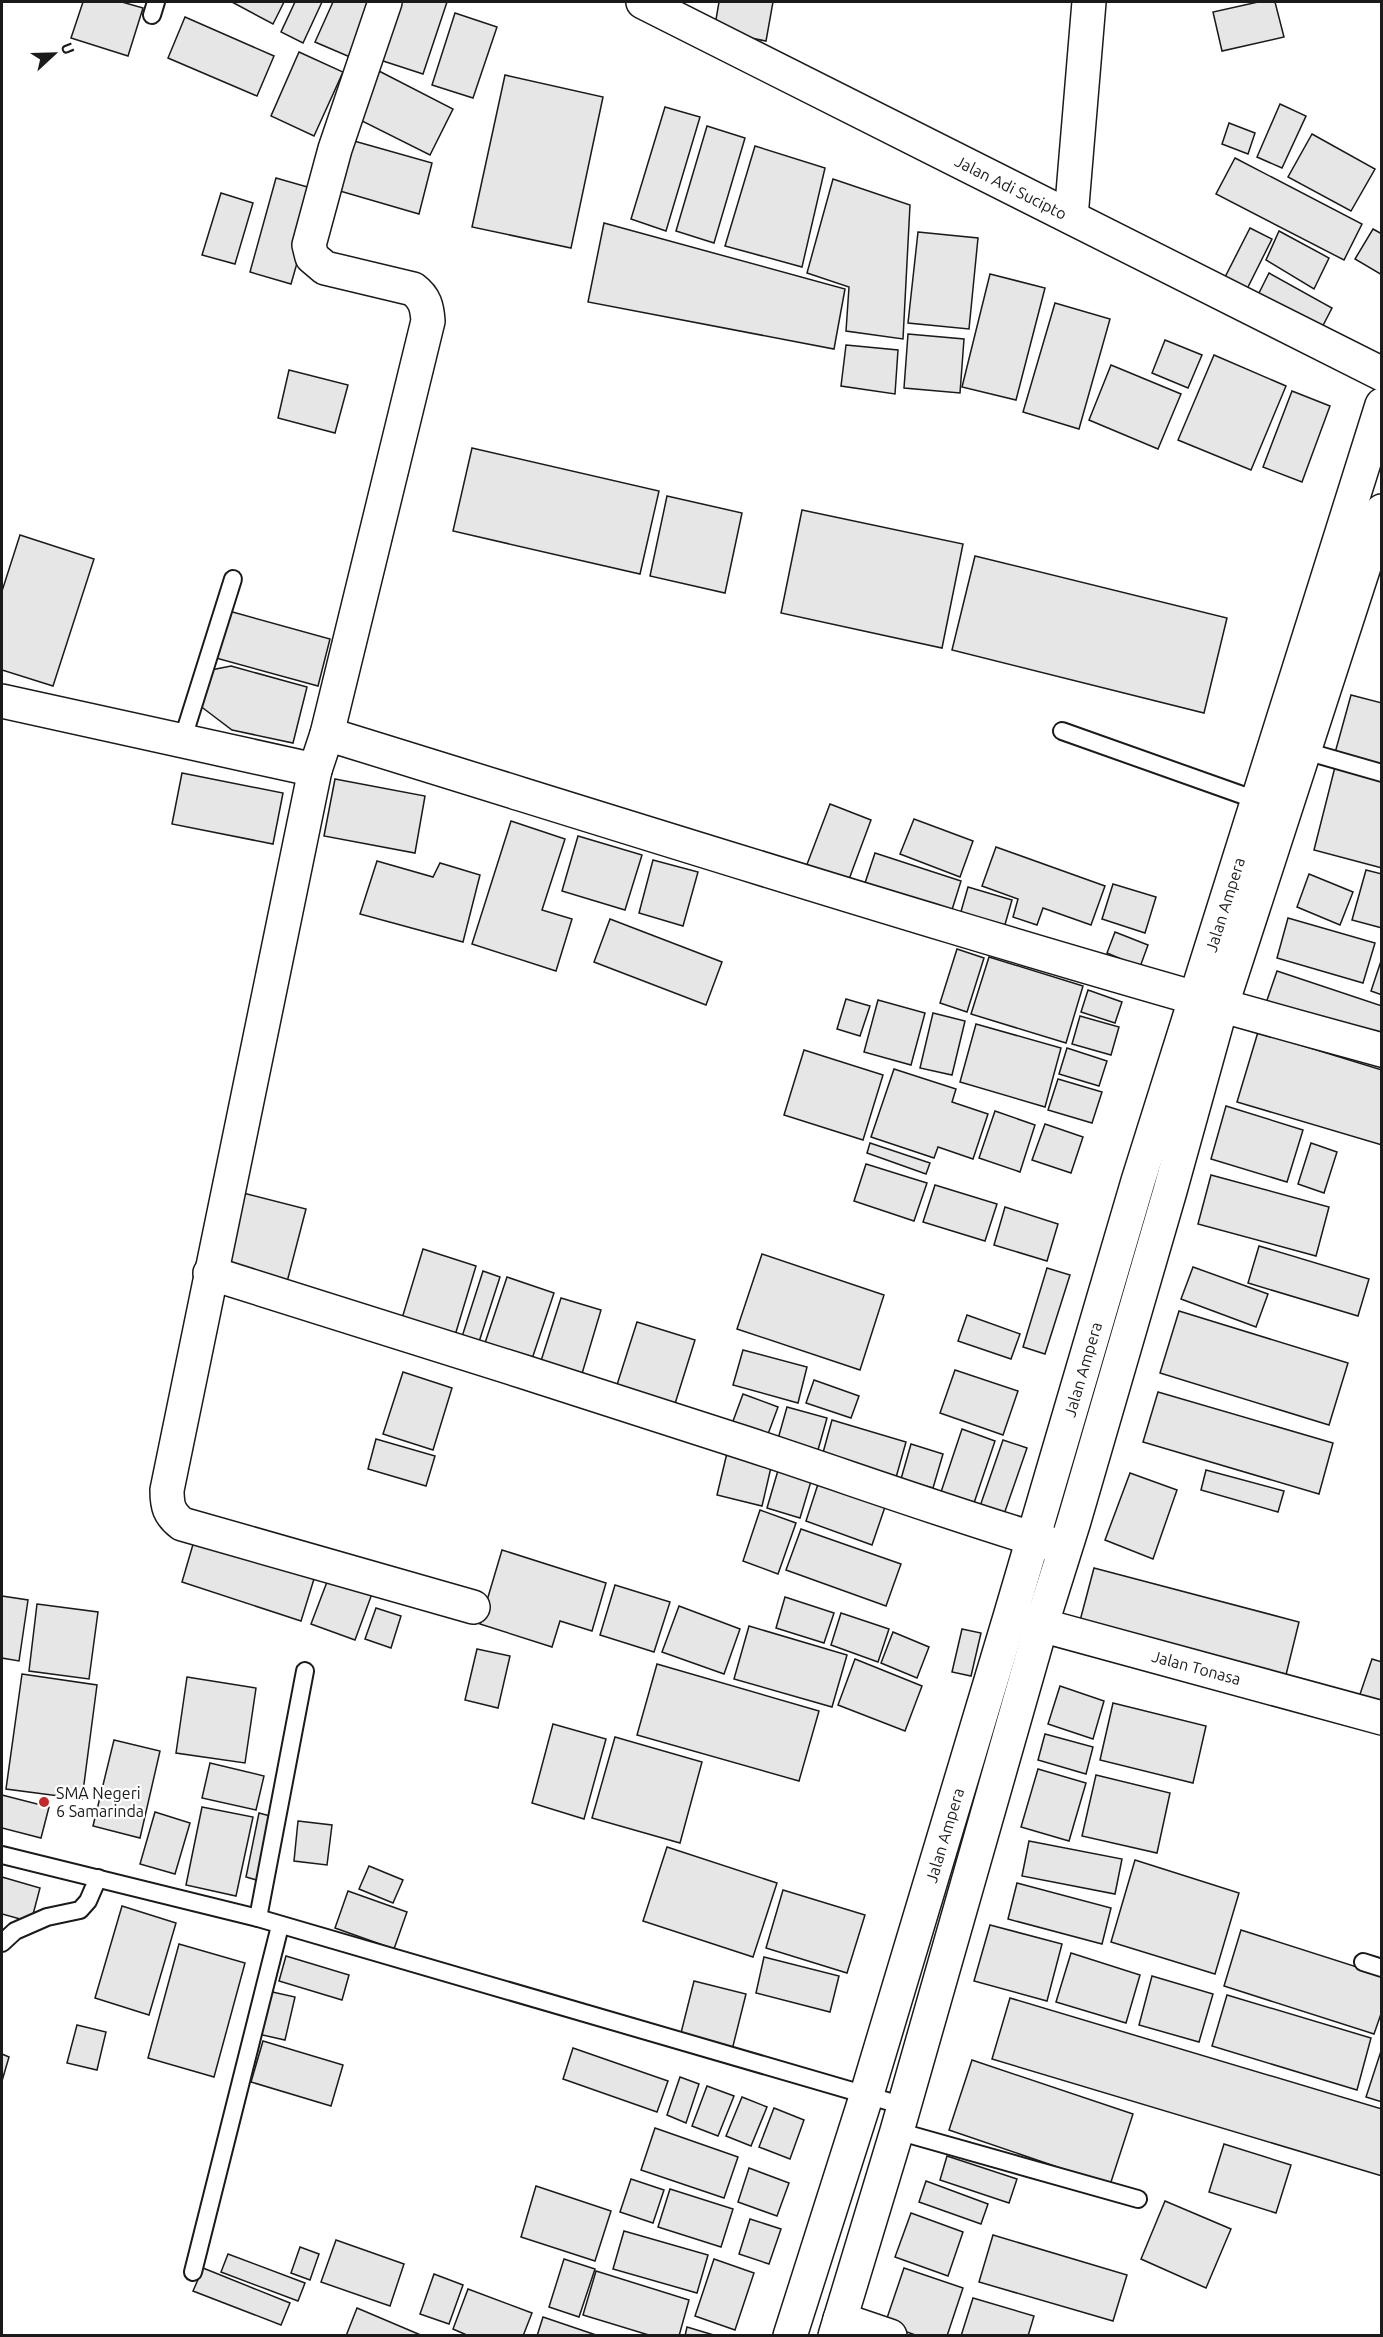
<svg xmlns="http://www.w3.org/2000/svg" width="1383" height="2337" font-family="Ubuntu,sans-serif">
<rect width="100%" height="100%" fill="#fff"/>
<g fill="#e6e6e6" stroke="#1a1a1a" stroke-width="1.5">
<path d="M83 2H122L143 8 128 56 71 38Z"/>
<path d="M232 2H284L273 24Z"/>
<path d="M295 2H322L303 43 281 32Z"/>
<path d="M333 2H374L350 57 315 42Z"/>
<path d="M399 2H447L423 74 380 60Z"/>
<path d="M719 2H773L766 41 714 31Z"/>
<path d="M1258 2H1275L1284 37 1222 51 1213 12Z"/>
<path d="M455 13 497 27 473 98 432 85Z"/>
<path d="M185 17 274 56 257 96 168 58Z"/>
<path d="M299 52 343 72 314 136 271 116Z"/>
<path d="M377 70 453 109 430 155 354 117Z"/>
<path d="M505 75 603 97 571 248 472 227Z"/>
<path d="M1280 104 1306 116 1282 168 1257 157Z"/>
<path d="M665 107 700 117 666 231 631 219Z"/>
<path d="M1229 123 1255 133 1248 154 1222 144Z"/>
<path d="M707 126 745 138 714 243 676 231Z"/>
<path d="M1312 134 1375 169 1351 211 1288 177Z"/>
<path d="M347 139 432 163 419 214 333 189Z"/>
<path d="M755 146 825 168 802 267 725 246Z"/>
<path d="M1235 158 1362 224 1344 260 1216 194Z"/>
<path d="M276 178 318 190 291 284 250 272Z"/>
<path d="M833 179 910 205 903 339 846 331 849 287 807 273Z"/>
<path d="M221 193 253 203 235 264 202 255Z"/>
<path d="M604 223 845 289 834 349 588 302Z"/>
<path d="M1250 228 1272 239 1242 299 1220 287Z"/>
<path d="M1373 229 1382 234V275L1355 259Z"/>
<path d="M1279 231 1329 258 1314 289 1266 260Z"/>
<path d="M918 232 978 238 969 329 908 323Z"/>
<path d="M1269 273 1332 308 1317 337 1254 303Z"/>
<path d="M990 274 1045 288 1016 400 962 387Z"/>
<path d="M1055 303 1110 319 1079 429 1023 412Z"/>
<path d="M908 334 964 339 960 393 904 388Z"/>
<path d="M1165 340 1202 355 1188 388 1152 373Z"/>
<path d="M846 345 898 350 895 394 841 386Z"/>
<path d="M1214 355 1286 386 1251 470 1178 440Z"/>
<path d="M1111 365 1181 394 1158 449 1089 420Z"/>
<path d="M289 370 348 385 335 433 278 418Z"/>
<path d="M1292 391 1330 406 1302 482 1263 467Z"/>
<path d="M472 448 659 491 640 574 453 531Z"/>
<path d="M667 496 742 513 725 593 650 576Z"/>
<path d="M802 510 963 544 942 648 781 613Z"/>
<path d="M20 535 94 559 53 686 2 670V591Z"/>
<path d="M975 556 1227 618 1204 713 952 650Z"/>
<path d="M229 611 330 639 318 686 216 658Z"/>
<path d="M231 666 307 687 293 743 232 730 199 705 206 671Z"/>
<path d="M1351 695 1382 703V766L1335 753Z"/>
<path d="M1335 767 1382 780V868L1314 850Z"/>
<path d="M182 773 283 793 273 844 172 824Z"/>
<path d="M335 779 425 796 415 853 324 836Z"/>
<path d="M830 804 871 820 848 882 806 867Z"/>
<path d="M914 819 973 841 960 877 900 854Z"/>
<path d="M511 821 565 839 542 910 572 919 556 971 472 944Z"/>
<path d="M578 836 642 855 625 910 562 891Z"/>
<path d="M996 847 1105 886 1091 925 1043 908 1037 925 1013 917 1018 899 982 886Z"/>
<path d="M875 853 961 881 951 913 864 886Z"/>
<path d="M653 860 698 872 683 926 639 913Z"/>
<path d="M377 861 433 877 440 863 480 875 463 942 360 914Z"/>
<path d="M1366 870 1382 874V928L1352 920Z"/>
<path d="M1309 874 1353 892 1340 925 1297 907Z"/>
<path d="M1113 884 1156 897 1145 933 1102 919Z"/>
<path d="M968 887 1012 900 1004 928 960 915Z"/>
<path d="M1288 918 1375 943 1363 983 1277 958Z"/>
<path d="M610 919 722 962 706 1005 594 962Z"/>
<path d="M1115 932 1148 945 1140 967 1107 953Z"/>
<path d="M957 949 984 958 967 1012 940 1003Z"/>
<path d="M989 957 1083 986 1066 1043 971 1014Z"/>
<path d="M1382 958V995L1371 991Z"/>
<path d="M1277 971 1382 1006V1045L1265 1006Z"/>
<path d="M1088 990 1122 1002 1115 1023 1081 1012Z"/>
<path d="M846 999 870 1006 860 1036 837 1029Z"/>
<path d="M878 1000 925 1013 911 1065 864 1052Z"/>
<path d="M933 1013 965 1021 952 1075 920 1068Z"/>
<path d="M1080 1016 1119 1027 1111 1055 1072 1044Z"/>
<path d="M976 1024 1061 1048 1045 1107 960 1082Z"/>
<path d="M1258 1032 1382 1070V1145L1237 1102Z"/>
<path d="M1067 1048 1107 1061 1099 1086 1059 1074Z"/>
<path d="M804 1050 883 1075 863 1140 784 1115Z"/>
<path d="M894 1069 956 1089 952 1102 988 1114 973 1159 938 1147 934 1158 871 1137Z"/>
<path d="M1058 1079 1102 1092 1092 1123 1048 1110Z"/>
<path d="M1226 1106 1303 1130 1287 1182 1211 1159Z"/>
<path d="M995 1111 1035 1125 1020 1172 979 1158Z"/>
<path d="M1045 1124 1083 1137 1071 1173 1032 1160Z"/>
<path d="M870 1143 930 1163 926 1174 867 1153Z"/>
<path d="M1311 1143 1337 1152 1324 1193 1298 1184Z"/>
<path d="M866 1164 927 1183 914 1221 854 1201Z"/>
<path d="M1211 1175 1329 1207 1316 1256 1198 1224Z"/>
<path d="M935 1185 997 1204 985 1241 923 1222Z"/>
<path d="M243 1193 306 1209 287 1282 225 1266Z"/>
<path d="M1005 1207 1058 1224 1047 1261 994 1245Z"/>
<path d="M1259 1246 1369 1279 1358 1316 1248 1283Z"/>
<path d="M423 1249 476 1266 453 1342 400 1325Z"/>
<path d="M762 1254 884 1295 860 1370 737 1329Z"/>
<path d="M1193 1267 1268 1294 1256 1327 1181 1299Z"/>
<path d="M1047 1268 1070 1275 1045 1354 1023 1347Z"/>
<path d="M483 1271 500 1277 477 1348 460 1343Z"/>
<path d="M507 1277 554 1293 529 1368 482 1352Z"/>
<path d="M561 1298 601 1310 581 1377 540 1364Z"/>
<path d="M1179 1311 1348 1363 1329 1425 1160 1373Z"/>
<path d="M967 1315 1020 1334 1011 1359 958 1341Z"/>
<path d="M637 1322 695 1340 674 1407 616 1388Z"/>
<path d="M743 1350 807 1367 798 1403 733 1385Z"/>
<path d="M955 1370 1018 1391 1003 1435 940 1413Z"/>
<path d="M403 1372 452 1388 433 1450 383 1434Z"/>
<path d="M814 1380 859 1396 851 1418 806 1403Z"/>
<path d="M1158 1392 1333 1443 1319 1494 1143 1442Z"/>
<path d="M743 1394 778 1407 764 1445 729 1432Z"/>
<path d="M787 1407 827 1418 816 1457 776 1446Z"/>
<path d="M832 1420 906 1442 895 1481 821 1460Z"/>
<path d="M962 1429 995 1441 972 1509 939 1498Z"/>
<path d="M376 1439 435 1456 426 1486 368 1469Z"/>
<path d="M1003 1440 1027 1448 1002 1520 978 1512Z"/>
<path d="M911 1444 943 1454 933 1488 901 1479Z"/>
<path d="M727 1453 772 1463 762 1506 717 1495Z"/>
<path d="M779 1467 812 1478 800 1518 767 1508Z"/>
<path d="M1206 1470 1284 1491 1278 1512 1201 1490Z"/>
<path d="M1130 1473 1177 1490 1153 1559 1105 1540Z"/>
<path d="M819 1481 886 1504 872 1545 806 1521Z"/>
<path d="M760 1510 796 1523 778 1574 743 1561Z"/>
<path d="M801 1529 901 1564 886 1606 786 1570Z"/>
<path d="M194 1541 314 1579 301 1621 182 1582Z"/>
<path d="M502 1550 606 1583 592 1631 560 1621 552 1647 480 1624Z"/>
<path d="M1094 1568 1299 1622 1283 1687 1077 1632Z"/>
<path d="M330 1574 373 1591 355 1640 311 1624Z"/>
<path d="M615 1585 670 1602 654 1652 600 1635Z"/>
<path d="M2 1596 28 1600 19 1661 2 1658Z"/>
<path d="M785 1597 834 1613 824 1643 776 1628Z"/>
<path d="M37 1604 98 1612 89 1679 29 1671Z"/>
<path d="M679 1606 740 1629 724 1674 662 1652Z"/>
<path d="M376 1608 401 1616 391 1648 365 1639Z"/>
<path d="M841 1613 889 1629 878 1662 831 1645Z"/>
<path d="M749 1626 847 1655 832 1707 734 1679Z"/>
<path d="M962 1629 981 1633 971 1676 952 1672Z"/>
<path d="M893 1632 929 1647 917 1678 881 1663Z"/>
<path d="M477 1649 510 1656 498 1708 465 1700Z"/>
<path d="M855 1659 922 1686 905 1731 838 1705Z"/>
<path d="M1372 1659 1382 1662V1712L1357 1703Z"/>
<path d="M657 1664 819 1711 799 1781 637 1735Z"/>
<path d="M22 1674 97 1685 82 1799 6 1789Z"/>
<path d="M187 1677 256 1688 245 1763 176 1753Z"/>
<path d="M1060 1686 1104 1701 1093 1739 1048 1724Z"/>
<path d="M1113 1703 1206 1726 1193 1783 1100 1760Z"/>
<path d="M553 1724 606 1739 584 1819 532 1803Z"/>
<path d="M1045 1734 1093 1747 1086 1774 1038 1760Z"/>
<path d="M615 1737 702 1762 680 1843 592 1818Z"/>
<path d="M114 1740 160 1751 140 1838 93 1826Z"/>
<path d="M210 1763 264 1776 256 1810 202 1798Z"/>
<path d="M1038 1769 1086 1783 1069 1841 1021 1827Z"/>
<path d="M1096 1775 1170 1793 1157 1853 1082 1836Z"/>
<path d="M2 1795 49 1807 41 1838 2 1828Z"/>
<path d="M202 1807 253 1817 236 1896 186 1885Z"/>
<path d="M155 1812 190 1823 175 1874 140 1864Z"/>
<path d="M259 1813 274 1817 260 1881 246 1877Z"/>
<path d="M298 1821 332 1825 327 1865 294 1861Z"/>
<path d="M1029 1841 1122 1859 1115 1894 1022 1876Z"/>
<path d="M667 1847 777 1883 753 1957 643 1921Z"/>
<path d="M1135 1860 1239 1893 1215 1974 1111 1942Z"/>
<path d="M369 1866 403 1880 393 1903 359 1889Z"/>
<path d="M2 1877 40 1888 31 1922 2 1914Z"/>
<path d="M1017 1883 1111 1908 1102 1944 1008 1919Z"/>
<path d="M783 1890 865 1915 847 1973 766 1948Z"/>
<path d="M348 1891 407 1912 394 1949 335 1928Z"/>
<path d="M122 1906 176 1923 149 2015 95 1998Z"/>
<path d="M990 1925 1062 1944 1047 2001 974 1981Z"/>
<path d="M1241 1930 1382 1975V2011L1374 2034 1224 1986Z"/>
<path d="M179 1944 245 1963 214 2077 148 2058Z"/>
<path d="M1071 1953 1140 1975 1126 2023 1056 2002Z"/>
<path d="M286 1956 349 1975 342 2000 279 1981Z"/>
<path d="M764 1957 839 1976 830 2012 756 1993Z"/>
<path d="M1152 1976 1213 1994 1199 2042 1139 2025Z"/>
<path d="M694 1981 746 1994 731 2054 679 2041Z"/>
<path d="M268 1991 295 1997 285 2040 258 2034Z"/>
<path d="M1227 1995 1371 2038 1357 2090 1212 2046Z"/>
<path d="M1010 1998 1382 2109V2176L992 2059Z"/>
<path d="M77 2025 106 2032 97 2070 67 2063Z"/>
<path d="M263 2041 343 2065 331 2106 251 2082Z"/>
<path d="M573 2048 668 2081 657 2112 563 2079Z"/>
<path d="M1382 2048V2102L1366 2097Z"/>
<path d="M2 2054 9 2057 2 2081Z"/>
<path d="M972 2060 1133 2114 1110 2185 949 2130Z"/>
<path d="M680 2077 699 2084 686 2123 667 2115Z"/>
<path d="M707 2086 734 2096 718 2136 692 2126Z"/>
<path d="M742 2097 767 2107 751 2146 726 2136Z"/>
<path d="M774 2108 804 2120 790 2159 759 2147Z"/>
<path d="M655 2128 738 2157 724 2198 641 2170Z"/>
<path d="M1224 2144 1291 2165 1276 2213 1209 2192Z"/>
<path d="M947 2156 1017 2179 1009 2203 940 2180Z"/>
<path d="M749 2168 789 2183 777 2216 738 2202Z"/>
<path d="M631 2179 664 2190 653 2223 620 2212Z"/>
<path d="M926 2181 988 2204 981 2224 919 2202Z"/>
<path d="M536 2186 611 2211 595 2261 521 2237Z"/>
<path d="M670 2189 733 2209 721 2247 658 2227Z"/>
<path d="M1165 2201 1231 2229 1206 2288 1141 2259Z"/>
<path d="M911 2213 963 2232 948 2276 895 2257Z"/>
<path d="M750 2219 781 2229 769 2264 739 2254Z"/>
<path d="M624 2231 708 2255 697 2293 613 2269Z"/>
<path d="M993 2235 1127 2275 1113 2321 979 2282Z"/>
<path d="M336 2240 404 2264 390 2306 321 2282Z"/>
<path d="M300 2247 319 2254 310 2280 291 2273Z"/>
<path d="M228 2254 305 2283 298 2301 221 2272Z"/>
<path d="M564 2259 595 2269 579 2317 549 2307Z"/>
<path d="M714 2259 754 2273 735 2330 695 2316Z"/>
<path d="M203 2268 290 2303 281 2325 193 2291Z"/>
<path d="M904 2268 963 2288 947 2336H918L885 2324Z"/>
<path d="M596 2271 689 2300 679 2336H652L583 2315Z"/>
<path d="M434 2274 463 2285 449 2324 420 2314Z"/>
<path d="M468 2289 532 2313 523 2336H469L453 2329Z"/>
<path d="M973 2298 1034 2316 1028 2336H961Z"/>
<path d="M357 2308 423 2336H346Z"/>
<path d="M543 2317 599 2336H537Z"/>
<path d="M687 2327 717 2336H685Z"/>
</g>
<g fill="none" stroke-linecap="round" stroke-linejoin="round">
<g stroke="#1a1a1a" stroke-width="20">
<g id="lane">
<path d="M152 15 156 2"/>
<path d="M1062 731 1262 802"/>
<path d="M182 741 233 579"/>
<path d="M1298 749 1382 773"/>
<path d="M2 1855 258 1918 904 2106"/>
<path d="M258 1918 305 1671"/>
<path d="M2 1943 15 1931 47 1917 80 1910 88 1901 98 1878"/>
<path d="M1363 1962 1382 1968"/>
<path d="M897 2131 1138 2199"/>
<path d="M193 2272 280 1926"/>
</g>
</g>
<g stroke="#1a1a1a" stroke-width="36">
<g id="street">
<path d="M385 2 335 149 309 245 312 257 325 268 413 289C425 298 427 307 428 321L327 734 315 770 167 1490C167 1506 169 1514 182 1524L473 1607"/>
<path d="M1071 217 1089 2"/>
<path d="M2 701 315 770"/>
<path d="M327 734C677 842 1027 954 1382 1050"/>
<path d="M210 1273C391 1330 571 1386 751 1445 854 1479 956 1516 1061 1547"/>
<path id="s1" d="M1015 1618 1382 1718"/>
<path d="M840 2319 890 2336"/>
</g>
</g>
<g stroke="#1a1a1a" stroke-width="36">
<g id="secondary">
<path id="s2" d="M643 2 1382 374"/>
</g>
</g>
<g stroke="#1a1a1a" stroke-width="36">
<g id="primary">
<path id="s3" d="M790 2336 866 2097 1010 1617 1138 1181 1382 405"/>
<path d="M835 2336 897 2131 1041 1626 1074 1521 1170 1191 1221 1007 1382 511"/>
</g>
</g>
<use href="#lane" stroke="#fff" stroke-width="16"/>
<use href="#street" stroke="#fff" stroke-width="33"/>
<use href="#secondary" stroke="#fff" stroke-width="33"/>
<use href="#primary" stroke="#fff" stroke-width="33"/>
</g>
<circle fill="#c62828" stroke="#fff" stroke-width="2" cx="44" cy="1802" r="6"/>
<g text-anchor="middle" stroke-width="4.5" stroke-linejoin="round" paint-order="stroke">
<g font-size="16" fill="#1a1a1a" stroke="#fff">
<text dy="6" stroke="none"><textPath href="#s2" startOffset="412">Jalan Adi Sucipto</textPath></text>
<text dy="6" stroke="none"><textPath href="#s3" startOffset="1496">Jalan Ampera</textPath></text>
<text dy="6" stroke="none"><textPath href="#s3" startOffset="1010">Jalan Ampera</textPath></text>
<text dy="6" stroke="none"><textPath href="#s1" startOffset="188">Jalan Tonasa</textPath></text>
<text dy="6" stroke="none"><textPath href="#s3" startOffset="524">Jalan Ampera</textPath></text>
</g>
<g font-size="16" fill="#1a1a1a" stroke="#fff" text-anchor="start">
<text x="56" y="1799">SMA Negeri<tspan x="56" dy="18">6 Samarinda</tspan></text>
</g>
</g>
<rect width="1383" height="2337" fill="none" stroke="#1a1a1a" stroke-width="6"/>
<g transform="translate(54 54) rotate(68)" stroke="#ffffff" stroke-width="4.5" paint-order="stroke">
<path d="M0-4.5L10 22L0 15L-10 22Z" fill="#1a1a1a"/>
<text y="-9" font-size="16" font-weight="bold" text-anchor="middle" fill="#1a1a1a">U</text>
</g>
</svg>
